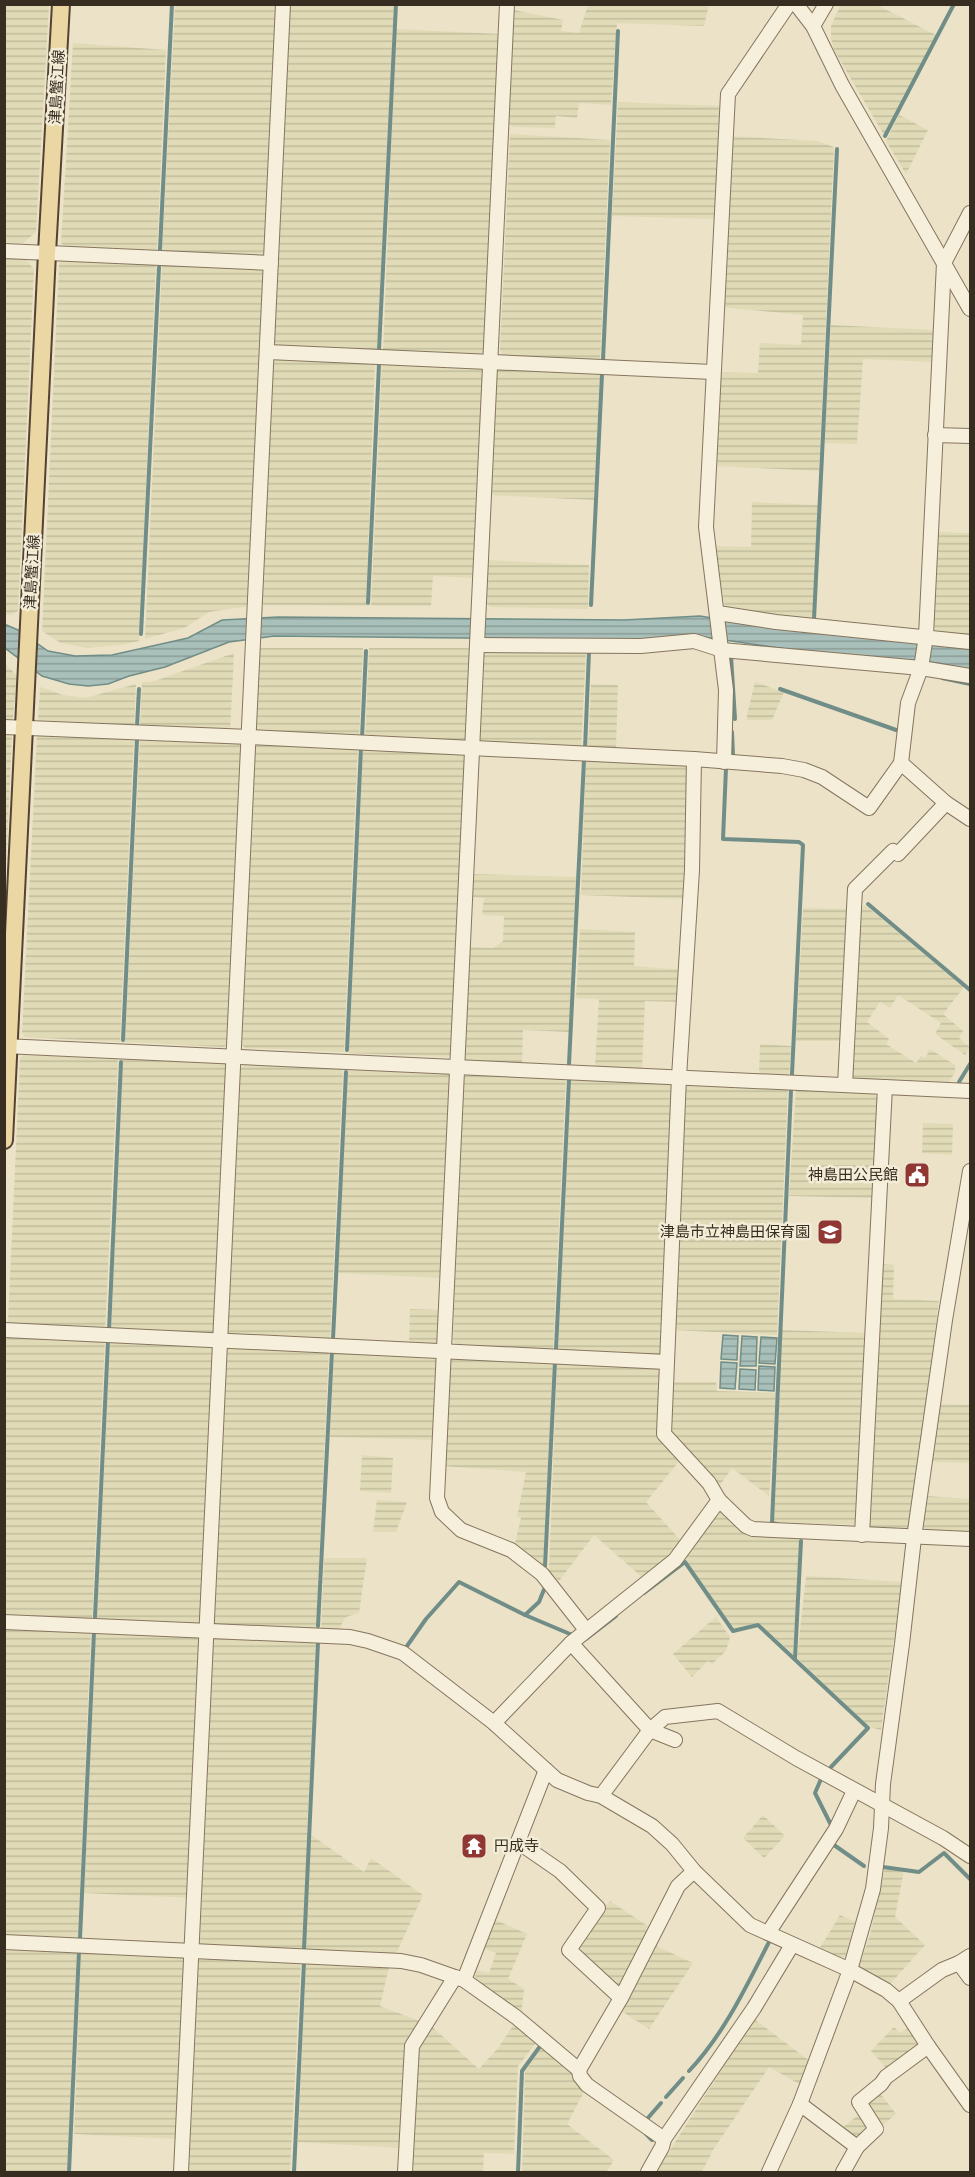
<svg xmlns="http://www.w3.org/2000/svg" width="975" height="2177" font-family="'Crimson Pro','Noto Sans JP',serif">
<defs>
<pattern id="farmland-rules" width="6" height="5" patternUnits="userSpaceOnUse" patternTransform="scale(1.5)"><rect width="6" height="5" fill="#e0dbb6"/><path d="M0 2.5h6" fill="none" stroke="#c1bc9c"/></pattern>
<pattern id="water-rules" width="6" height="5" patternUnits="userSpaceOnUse" patternTransform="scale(1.5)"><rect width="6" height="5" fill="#a9c0ba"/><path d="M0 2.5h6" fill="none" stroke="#8b9c97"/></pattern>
</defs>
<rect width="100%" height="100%" fill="#ebe2c8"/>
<g fill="url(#farmland-rules)">
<path d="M5 4 49 5 36 232 23 243 5 242Z"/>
<path d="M841 4 877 5 938 36 884 135 834 50 831 38V26Z"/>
<path d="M175 5H278L266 252 262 257 162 252Z"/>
<path d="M290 5H394L377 351 280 348 273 342Z"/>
<path d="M588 5H709L704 26 617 23 611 105 579 103 577 118 556 116 555 128 514 127 510 125 507 120 514 10 563 20 561 31 579 33Z"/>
<path d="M396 29 501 34 487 350 479 355 383 352Z"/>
<path d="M73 43 166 50 157 252 67 248 61 243Z"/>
<path d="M618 102 719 106 716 219 612 216Z"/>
<path d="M899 115 928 130 906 174 886 141Z"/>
<path d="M510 134 610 140 600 361 503 355 500 350Z"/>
<path d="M729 136 817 141 834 147 819 471 715 466 719 372 758 373 760 343 801 345 803 315 721 307Z"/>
<path d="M5 258 26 259 34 270 18 611 10 615 4 614Z"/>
<path d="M62 260 156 263 139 641 121 645 87 648 61 643 42 631 59 264Z"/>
<path d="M162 264 263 267 266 271 249 606 209 612 184 628 145 639Z"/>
<path d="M831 325 934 330 932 362 863 359 857 444 824 443Z"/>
<path d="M278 357 375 361 366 606 264 605 260 601 272 361Z"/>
<path d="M382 361 483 366 487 372 477 578 433 576 431 606H371Z"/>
<path d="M501 368 600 372 594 500 489 495 497 371Z"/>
<path d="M752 502 818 505 813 621 730 610 725 607 713 546 751 547Z"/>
<path d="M936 532 970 533V636L937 632 933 625Z"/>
<path d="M487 560 589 565 588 609 490 607 485 602Z"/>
<path d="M261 648H363L359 740 255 732 258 653Z"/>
<path d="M369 648H471L469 738 465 744 365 740Z"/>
<path d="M513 649 586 650 581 750 483 745 478 740 484 653H512Z"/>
<path d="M234 653 230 733 140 729 142 682H152Z"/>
<path d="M4 662 17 676 13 718 7 724H4Z"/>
<path d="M755 682 784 692 772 720H747V715Z"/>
<path d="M136 684 134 729 40 725 38 720 40 687 63 695 85 698Z"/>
<path d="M591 684 618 685 616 749H588Z"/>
<path d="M5 730 12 736 5 893Z"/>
<path d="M42 732 134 736 120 1042 25 1037 22 1033 37 736Z"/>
<path d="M140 736 239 740 243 745 228 1044 224 1047 125 1042Z"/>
<path d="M259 742 358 746 344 1052 245 1048 239 1042 254 747Z"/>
<path d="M363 746 461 751 466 757 454 1051 448 1057 349 1053Z"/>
<path d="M586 757 684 763 688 766 685 899 581 895Z"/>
<path d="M472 874 576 877 569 1032 523 1030 522 1064 469 1062 463 1057 469 947 493 948 503 941 504 916 482 915 484 898 471 897Z"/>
<path d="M865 905 964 987 943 1014 963 1031 959 1038 970 1047 965 1055 935 1034 941 1023 898 995 890 1008 880 1002 867 1022 889 1039 886 1044 916 1063 921 1056 925 1058 930 1049 955 1065V1072L948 1084 855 1081 850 1075 858 910Z"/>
<path d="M803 908 849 909 843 1041H796Z"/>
<path d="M580 929 635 932 634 966 684 970 682 1002 645 1001 642 1070 595 1067 599 999 576 998Z"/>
<path d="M760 1044 791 1046 789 1077 759 1075Z"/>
<path d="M24 1055 118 1059 105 1332 12 1327 8 1322 20 1058Z"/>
<path d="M123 1059 224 1063 227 1070 215 1333 210 1337 111 1332Z"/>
<path d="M244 1065 343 1069 330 1341 225 1335 238 1070Z"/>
<path d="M348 1070 448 1074 453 1081 443 1278 338 1273Z"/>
<path d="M468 1073 566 1078 553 1352 458 1347 453 1340 460 1113H462L464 1077Z"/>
<path d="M571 1078 670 1083 674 1086 663 1353 658 1358 558 1352Z"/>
<path d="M690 1083 788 1088 777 1335 673 1330 684 1089Z"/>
<path d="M796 1088 873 1092 878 1099 874 1198 789 1196Z"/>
<path d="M923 1123 953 1124 952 1155 922 1153Z"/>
<path d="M881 1264 894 1265 893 1299 939 1301 909 1527 902 1532 870 1530Z"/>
<path d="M410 1309 438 1310 440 1314 438 1343 434 1346H409Z"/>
<path d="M782 1330 867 1333 859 1525 774 1522Z"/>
<path d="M12 1335 105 1338 92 1621 5 1617 4 1366 6 1339Z"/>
<path d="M110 1339 210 1343 214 1348 201 1621 196 1625 97 1621Z"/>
<path d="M230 1345 329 1349 316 1631 218 1626 211 1622 224 1349Z"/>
<path d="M334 1349 437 1355 440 1360 435 1440 330 1437Z"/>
<path d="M450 1357 553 1360 543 1569 514 1548 521 1518 517 1517 526 1472 442 1466Z"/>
<path d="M557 1360 658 1367 661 1373V1435L681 1459 646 1502 682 1542 672 1556 644 1579 594 1535 559 1581 549 1571Z"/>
<path d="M671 1382H716L717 1391 776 1393 769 1496 732 1468 718 1488 672 1438 669 1422Z"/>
<path d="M940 1404 970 1405V1463L932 1462Z"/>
<path d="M362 1455 393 1458 391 1493 360 1491Z"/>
<path d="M926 1496 970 1499V1533L927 1530 922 1526Z"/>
<path d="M377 1500 407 1502 396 1532H373Z"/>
<path d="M720 1511 727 1513 743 1530 800 1536 793 1654 758 1623 734 1629 683 1556 712 1514Z"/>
<path d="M324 1558H367L359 1613 346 1617 341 1625 340 1632 321 1631Z"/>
<path d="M806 1576 902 1582 881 1730 870 1727 797 1658Z"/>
<path d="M716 1617 730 1637 726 1651 712 1664 708 1661 692 1677 673 1654Z"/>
<path d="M5 1627 91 1630 78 1941 5 1938Z"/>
<path d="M96 1631 195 1634 201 1639 193 1898 84 1893Z"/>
<path d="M216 1635 316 1640 307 1832 364 1872 371 1858 423 1895 395 1956 200 1946 210 1640Z"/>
<path d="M763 1815 785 1836 764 1858 743 1838Z"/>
<path d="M885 1867 904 1870 895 1917 925 1945 890 1984 861 1970 859 1966 870 1935Z"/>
<path d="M610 1901 652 1929 622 1987 616 1989 574 1950Z"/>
<path d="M840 1915 855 1922 845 1957 839 1959 818 1951Z"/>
<path d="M491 1918 527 1934 508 1979 524 1989 521 2016 477 1981 475 1975V1970L489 1973 496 1953 481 1947Z"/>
<path d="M4 1945 77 1948 67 2172H5Z"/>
<path d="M654 1945 693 1963 649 2029 620 2010Z"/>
<path d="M81 1949 190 1953 178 2139 74 2134Z"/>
<path d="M199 1954 301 1959 290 2172H189Z"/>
<path d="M306 1959 390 1963 380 2006 422 2022 401 2148 298 2142Z"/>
<path d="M754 2019 810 2061 801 2085 769 2067 713 2150 702 2172H656Z"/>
<path d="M515 2023 536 2039 535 2044 518 2066 514 2154 484 2153 483 2172H412L416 2047 430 2025 479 2069 498 2048Z"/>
<path d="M894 2027 900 2033 908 2028 919 2042 917 2048 888 2070 871 2051Z"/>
<path d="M543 2046 569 2066 585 2090 567 2124 614 2160 607 2171 608 2172H522L525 2071Z"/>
<path d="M879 2092 896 2114 882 2126 866 2106 867 2100Z"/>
<path d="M859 2114 869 2129 858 2140 841 2129Z"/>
</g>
<g fill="url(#water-rules)" stroke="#708e87" stroke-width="1.5">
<path d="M700 616 777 629 884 638 970 648V670L938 663 793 650 697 636 646 640 274 636 229 642 165 667 129 676 108 684 88 686 69 684 42 676 5 648 4 624 18 630 48 651 75 656 112 655 188 638 222 620 278 617 624 620Z"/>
<path d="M723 1335 738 1336 737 1360 721 1359Z"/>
<path d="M742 1336 757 1337 756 1366H740Z"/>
<path d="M761 1337 777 1338 775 1364 759 1363Z"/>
<path d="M721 1362 737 1363 735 1389 720 1388Z"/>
<path d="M759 1366 775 1367 774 1391 758 1390Z"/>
<path d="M740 1369 756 1370 755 1390 739 1389Z"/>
</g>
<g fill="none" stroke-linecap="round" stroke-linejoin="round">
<g stroke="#708e87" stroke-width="4">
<path d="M885 136 954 4"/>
<path d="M160 249 172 4"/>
<path d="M379 350 396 4"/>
<path d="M603 360 618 31"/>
<path d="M368 603 379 364"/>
<path d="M591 605 602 374"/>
<path d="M814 619 837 149"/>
<path d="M141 634 159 267"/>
<path d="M731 656 735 719"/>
<path d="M942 678 970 684"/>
<path d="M780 689 899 731"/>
<path d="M137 726 139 689"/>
<path d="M732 732 733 755"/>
<path d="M362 738 366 651"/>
<path d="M585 749 589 652"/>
<path d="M726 768 723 839 799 842 803 845 792 1074"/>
<path d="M868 904 970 990"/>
<path d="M123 1040 137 739"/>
<path d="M347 1050 361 748"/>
<path d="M569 1064 584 760"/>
<path d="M959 1082 970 1064"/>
<path d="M109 1330 121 1062"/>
<path d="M333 1339 346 1072"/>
<path d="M556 1349 569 1080"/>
<path d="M777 1524 772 1523 791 1090"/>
<path d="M545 1566 555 1362"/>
<path d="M644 1593 685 1562 733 1631 758 1625 868 1728 831 1767"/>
<path d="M525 1615 539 1602 545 1587"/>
<path d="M95 1617 108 1341"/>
<path d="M318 1626 332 1351"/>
<path d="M586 1639 616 1616"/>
<path d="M407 1646 426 1619 459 1582 525 1615 570 1634"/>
<path d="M795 1658 801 1541"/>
<path d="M821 1779 815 1793 832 1827"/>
<path d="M834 1842V1845L864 1866"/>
<path d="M883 1867 919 1872 944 1853 970 1879"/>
<path d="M80 1938 94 1632"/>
<path d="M304 1949 318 1642"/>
<path d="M689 2071C724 2034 746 1987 769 1942"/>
<path d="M666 2097 683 2078"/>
<path d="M647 2119 661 2103"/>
<path d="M646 2134 652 2140"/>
<path d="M69 2172 79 1951"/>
<path d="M294 2172 304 1962"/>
<path d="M518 2172 522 2071 541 2045"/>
</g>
<g stroke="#86755f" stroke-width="16">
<g id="minor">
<path d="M507 4 437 1498 442 1512 461 1530 511 1550 542 1574 586 1630"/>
<path d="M796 4 813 26 842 85 970 309"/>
<path d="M813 26 826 4"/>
<path d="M4 251 271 263"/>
<path d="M268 352 713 372"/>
<path d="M935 435 970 436"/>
<path d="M718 613 776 622 970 642"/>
<path d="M478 645 641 646 694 641 722 650 921 668 970 676"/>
<path d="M4 727 250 737 694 759 782 766 804 770 822 777 869 808 901 763 908 703 921 668 926 636 944 263 970 213"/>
<path d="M694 759 692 870 679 1077 664 1434 709 1483 719 1500 746 1526 753 1529 970 1539"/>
<path d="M724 762 726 690 706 527 728 94 789 4"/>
<path d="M901 763 946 803 970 819"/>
<path d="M4 1046 970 1091"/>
<path d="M845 1085 855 889 893 851 898 854 946 803"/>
<path d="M4 1330 667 1362"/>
<path d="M862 1535 885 1087"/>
<path d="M4 1622 350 1637 368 1641 403 1653 494 1723 557 1780 588 1793 601 1796 652 1826 672 1844 694 1871 750 1925 850 1970 886 1990 899 2001 928 2046 970 2105"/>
<path d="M494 1723 571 1643"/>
<path d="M675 1740 650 1730 571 1643 675 1560 719 1500"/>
<path d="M601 1796 650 1730 665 1717 718 1711 796 1758 943 1838 970 1856"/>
<path d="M518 1842 560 1871 598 1908 569 1950 621 1998"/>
<path d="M768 1933 836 1829 854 1791"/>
<path d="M4 1942 401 1961 421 1965 455 1977"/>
<path d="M959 1963 970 1978"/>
<path d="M464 1980 546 1770"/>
<path d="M899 2001 942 1970 959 1963 970 1956"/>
<path d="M579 2070 621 1998 678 1886 694 1871"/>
<path d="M800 2104 857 2147 843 2172"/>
<path d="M857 2147 876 2129 859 2102 881 2084 886 2077 928 2046"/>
<path d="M181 2172 283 4"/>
<path d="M405 2172 412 2046 455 1977 464 1980 516 2017 579 2070 580 2076 587 2085 664 2139"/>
<path d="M648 2172 662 2147 664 2139 754 2008 792 1945"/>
<path d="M769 2172 800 2104 850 1970 873 1889 881 1828 883 1784 902 1644 914 1538 945 1320 970 1171"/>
</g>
</g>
<g stroke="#544332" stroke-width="20">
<path id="major" d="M4 1140 47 253 61 4"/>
</g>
<use href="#minor" stroke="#f6efdb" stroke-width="14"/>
<use href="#major" stroke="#ebd7a4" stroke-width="16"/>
</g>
<defs>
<g id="civic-square" transform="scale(1.35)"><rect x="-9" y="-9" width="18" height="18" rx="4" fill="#903633" stroke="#f3ecd7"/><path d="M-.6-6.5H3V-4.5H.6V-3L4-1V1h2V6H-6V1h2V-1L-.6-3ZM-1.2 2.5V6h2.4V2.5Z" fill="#fff"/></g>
<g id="school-square" transform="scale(1.35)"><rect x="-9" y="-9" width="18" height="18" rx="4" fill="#903633" stroke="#f3ecd7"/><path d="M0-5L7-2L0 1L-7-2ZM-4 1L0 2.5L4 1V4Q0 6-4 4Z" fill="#fff"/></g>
<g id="temple-square" transform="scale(1.35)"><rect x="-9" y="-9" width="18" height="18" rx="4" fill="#903633" stroke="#f3ecd7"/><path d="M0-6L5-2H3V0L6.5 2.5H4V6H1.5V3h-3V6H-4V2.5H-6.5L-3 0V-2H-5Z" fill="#fff"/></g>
</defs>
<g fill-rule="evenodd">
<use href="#civic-square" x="917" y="1175"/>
<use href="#school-square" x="830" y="1232"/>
<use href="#temple-square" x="474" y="1846"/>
</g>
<g text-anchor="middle" stroke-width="5" stroke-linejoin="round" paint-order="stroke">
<g font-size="15" fill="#382d21" stroke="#f3ecd7">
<text transform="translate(57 87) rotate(-87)" y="5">津島蟹江線</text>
<text transform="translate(32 572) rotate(-87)" y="5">津島蟹江線</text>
</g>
<g font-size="15" fill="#382d21" stroke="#f3ecd7" text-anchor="end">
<text x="898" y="1180">神島田公民館</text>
<text x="810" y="1237">津島市立神島田保育園</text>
<text x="494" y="1851" text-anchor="start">円成寺</text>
</g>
</g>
<rect width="975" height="2177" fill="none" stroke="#382d21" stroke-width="12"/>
</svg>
